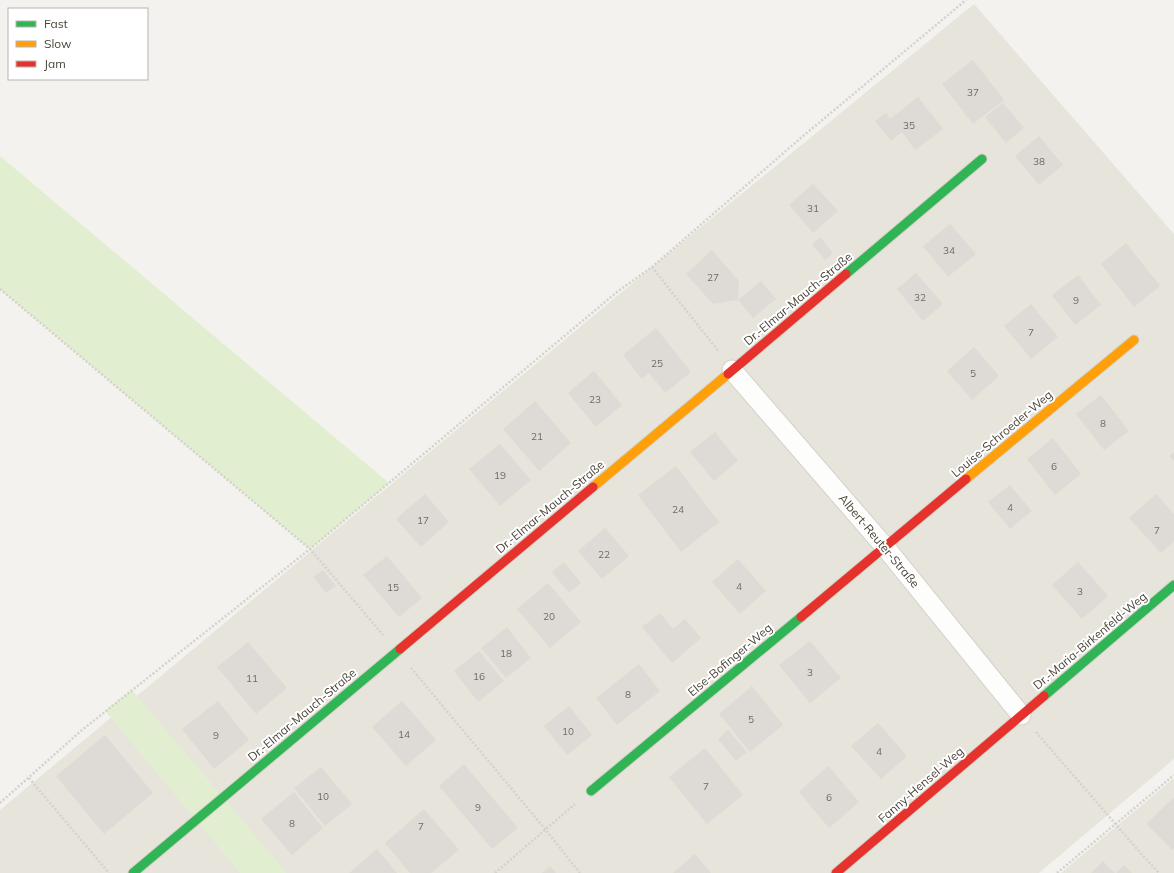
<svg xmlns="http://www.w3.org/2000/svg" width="1174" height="873" font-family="Mulish,sans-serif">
<rect width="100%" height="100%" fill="#f4f2ee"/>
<g fill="#e7e4dc">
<path d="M974 4 1174 234V759L1039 873H0V810L652 267Z"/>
<path d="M1174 778V873H1061Z"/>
</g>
<g fill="#e1eecf">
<path d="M0 156 389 483 310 549 0 289Z"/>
<path d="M132 690 287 873H240L105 711Z"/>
</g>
<g fill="#dedbd6">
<path d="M973 60 1004 100 973 124 942 84Z"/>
<path d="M918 97 943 129 915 150 902 132 891 141 875 121 886 113 890 119Z"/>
<path d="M1003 103 1024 128 1006 143 985 117Z"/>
<path d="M1039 136 1063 165 1039 185 1015 156Z"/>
<path d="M813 184 838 211 813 233 789 205Z"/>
<path d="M950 224 976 254 948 277 923 246Z"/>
<path d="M820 237 833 253 825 260 812 244Z"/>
<path d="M1126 243 1160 286 1134 307 1101 264Z"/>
<path d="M712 250 739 281 738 300 761 281 776 299 753 318 738 300 713 304 686 274Z"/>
<path d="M916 273 943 304 923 321 897 289Z"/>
<path d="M1078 275 1101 305 1075 325 1052 295Z"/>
<path d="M1031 304 1058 337 1031 359 1004 326Z"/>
<path d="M656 328 691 372 665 393 649 373 642 379 623 355Z"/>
<path d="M974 347 999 376 972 400 947 371Z"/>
<path d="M594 371 622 405 596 427 568 393Z"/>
<path d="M1101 395 1129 431 1104 450 1076 414Z"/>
<path d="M535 401 571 443 539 471 503 429Z"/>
<path d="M715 432 738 461 714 481 690 452Z"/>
<path d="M1053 438 1081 474 1055 495 1027 459Z"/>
<path d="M500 444 531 480 500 506 469 469Z"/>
<path d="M1174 452V461L1169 456Z"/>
<path d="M676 466 719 522 681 552 638 495Z"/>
<path d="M1010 485 1032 511 1010 529 988 502Z"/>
<path d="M425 494 449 522 421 547 396 519Z"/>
<path d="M1156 494 1174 514V541L1161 553 1129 518Z"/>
<path d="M605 528 629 556 602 579 578 551Z"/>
<path d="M387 556 422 598 399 617 363 575Z"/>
<path d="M738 559 766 591 740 614 712 582Z"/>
<path d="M564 562 581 583 569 593 552 572Z"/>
<path d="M1078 562 1108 596 1082 619 1052 585Z"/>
<path d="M323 570 336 586 326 593 313 577Z"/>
<path d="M548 583 581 622 550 648 517 609Z"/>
<path d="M660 613 673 629 685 619 701 638 672 663 642 627Z"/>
<path d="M507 627 531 658 506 678 481 648Z"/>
<path d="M810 641 841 678 810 703 779 665Z"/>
<path d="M248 642 287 688 256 714 217 667Z"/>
<path d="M479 651 504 681 478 702 454 671Z"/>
<path d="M639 664 660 691 617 725 596 698Z"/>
<path d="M752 686 783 725 750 752 719 714Z"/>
<path d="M218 701 249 740 214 769 182 729Z"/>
<path d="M402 701 436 740 406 766 372 727Z"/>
<path d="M569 706 592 735 567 755 544 726Z"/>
<path d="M878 723 907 756 881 779 851 746Z"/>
<path d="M728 730 747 752 736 761 718 739Z"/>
<path d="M105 735 153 793 104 834 56 776Z"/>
<path d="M705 748 743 795 707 824 669 777Z"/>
<path d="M464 764 518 828 492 849 439 786Z"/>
<path d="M828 766 859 802 829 828 799 792Z"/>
<path d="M321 767 352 804 325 826 294 788Z"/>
<path d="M294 792 323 828 292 855 261 819Z"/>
<path d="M1173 798 1174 799V848L1172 850 1146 824Z"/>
<path d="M424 809 459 850 431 873H410L385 843Z"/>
<path d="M377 849 397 873H349Z"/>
<path d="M695 854 711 873H673Z"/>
<path d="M1103 861 1115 873H1091Z"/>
<path d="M1124 865 1132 873H1116Z"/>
<path d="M550 866 556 873H542Z"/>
</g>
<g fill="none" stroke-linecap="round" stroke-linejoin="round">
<g stroke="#d2d0cb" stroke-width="21">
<path id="street" d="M732 370 885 547 1021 715"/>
</g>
<g stroke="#d3cfc5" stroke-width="11">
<g id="fast">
<path d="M846 274 982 159"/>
<path d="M1044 696 1174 585"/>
<path d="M591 791 801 617"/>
<path d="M133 873 400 649"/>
</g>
</g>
<g stroke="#d3cfc5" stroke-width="11">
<g id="slow">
<path d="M966 479 1134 340"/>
<path d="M593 487 728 374"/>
</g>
</g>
<g stroke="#d3cfc5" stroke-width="11">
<g id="jam">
<path d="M728 374 846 274"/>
<path d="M801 617 966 479"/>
<path d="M400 649 593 487"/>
<path d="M836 873 1044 696"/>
</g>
</g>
<g stroke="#d3d2cc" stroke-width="2.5" stroke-dasharray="2 2" stroke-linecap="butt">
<path d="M652 267 719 352"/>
<path d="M0 289 310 549 383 635"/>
<path d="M411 668 545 829 580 873"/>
<path d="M1036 732 1144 857 1159 873"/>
<path d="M29 778 109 873"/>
<path d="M0 803 82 730 310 549 617 292 652 267 802 137 966 0"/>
<path d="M495 873 575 804"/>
<path d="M1057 873 1174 775"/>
</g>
<use href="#street" stroke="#fdfdfc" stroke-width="19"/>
<use href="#fast" stroke="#30b455" stroke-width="9"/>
<use href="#slow" stroke="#ff9f0a" stroke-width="9"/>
<use href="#jam" stroke="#e5322d" stroke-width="9"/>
</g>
<g text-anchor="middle" stroke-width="4" stroke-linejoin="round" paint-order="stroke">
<g font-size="10" fill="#706a61">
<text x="973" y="96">37</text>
<text x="909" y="129">35</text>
<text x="1039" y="165">38</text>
<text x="813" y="212">31</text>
<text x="949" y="254">34</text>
<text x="713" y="281">27</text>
<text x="920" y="301">32</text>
<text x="1076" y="304">9</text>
<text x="1031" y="336">7</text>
<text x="657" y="367">25</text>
<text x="973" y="377">5</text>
<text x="595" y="403">23</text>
<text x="1103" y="427">8</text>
<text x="537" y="440">21</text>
<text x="1054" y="470">6</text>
<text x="500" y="479">19</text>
<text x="1010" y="511">4</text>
<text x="678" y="513">24</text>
<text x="423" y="524">17</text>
<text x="1157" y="534">7</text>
<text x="604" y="558">22</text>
<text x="739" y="590">4</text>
<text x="393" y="591">15</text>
<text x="1080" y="595">3</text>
<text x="549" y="620">20</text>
<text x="506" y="657">18</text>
<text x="810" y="676">3</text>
<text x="479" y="680">16</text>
<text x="252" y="682">11</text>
<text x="628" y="698">8</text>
<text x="751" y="723">5</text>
<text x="568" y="735">10</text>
<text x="404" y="738">14</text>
<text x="216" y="739">9</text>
<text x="879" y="755">4</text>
<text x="706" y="790">7</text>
<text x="323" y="800">10</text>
<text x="829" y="801">6</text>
<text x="478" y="811">9</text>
<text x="292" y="827">8</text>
<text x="421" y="830">7</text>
</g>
<g font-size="12" fill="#4b4439" stroke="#fff">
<text transform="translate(798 299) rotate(-40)" y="4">Dr.-Elmar-Mauch-Straße</text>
<text transform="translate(1002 434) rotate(-40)" y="4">Louise-Schroeder-Weg</text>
<text transform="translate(550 507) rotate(-40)" y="4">Dr.-Elmar-Mauch-Straße</text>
<text transform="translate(879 541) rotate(50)" y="4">Albert-Reuter-Straße</text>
<text transform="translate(1090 641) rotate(-40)" y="4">Dr.-Maria-Birkenfeld-Weg</text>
<text transform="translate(730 660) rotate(-40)" y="4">Else-Bofinger-Weg</text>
<text transform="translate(302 715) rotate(-40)" y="4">Dr.-Elmar-Mauch-Straße</text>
<text transform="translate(921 785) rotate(-41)" y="4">Fanny-Hensel-Weg</text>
</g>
</g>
<rect x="8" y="8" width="140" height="72" fill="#ffffff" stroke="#b7b4b0"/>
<rect x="16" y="21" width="20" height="6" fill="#30b455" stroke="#b7b4b0"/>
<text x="44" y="28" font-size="12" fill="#4b4439">Fast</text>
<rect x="16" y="41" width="20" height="6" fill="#ff9f0a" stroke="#b7b4b0"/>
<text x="44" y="48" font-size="12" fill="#4b4439">Slow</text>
<rect x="16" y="61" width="20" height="6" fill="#e5322d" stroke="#b7b4b0"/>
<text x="44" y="68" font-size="12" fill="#4b4439">Jam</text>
</svg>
